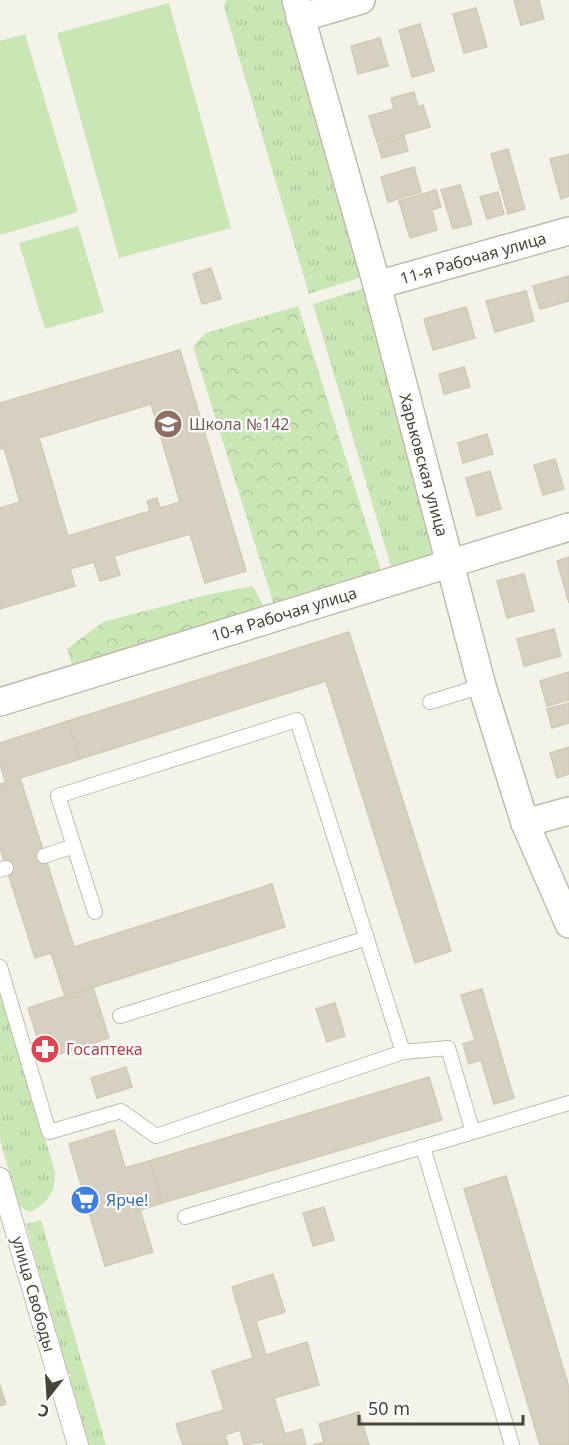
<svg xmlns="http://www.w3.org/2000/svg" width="569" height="1445" font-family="'Noto Sans',sans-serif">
<defs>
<pattern id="grass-tufts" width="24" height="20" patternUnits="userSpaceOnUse" patternTransform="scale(1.5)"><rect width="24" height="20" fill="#c9e6b5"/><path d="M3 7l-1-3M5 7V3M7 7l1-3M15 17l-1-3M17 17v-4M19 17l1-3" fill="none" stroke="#aec69c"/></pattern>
<pattern id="forest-crowns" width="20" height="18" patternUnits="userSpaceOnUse" patternTransform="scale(1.5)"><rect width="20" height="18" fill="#c9e6b5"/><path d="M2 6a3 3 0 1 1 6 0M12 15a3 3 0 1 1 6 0" fill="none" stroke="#aec69c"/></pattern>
</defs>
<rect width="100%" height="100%" fill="#f4f3ea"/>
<g fill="url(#grass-tufts)">
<path d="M226 0H283L365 276 309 294 224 7Z"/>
<path d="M368 287 442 557 393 573 313 304Z"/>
<path d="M0 982 55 1172C56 1192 46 1205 29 1212L19 1206 0 1140Z"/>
<path d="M41 1220 106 1445H87L26 1224Z"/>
</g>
<g fill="url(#forest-crowns)">
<path d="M298 306 382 574 275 608 193 346 206 333Z"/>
<path d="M253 586 266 611 74 670 67 649 103 622 206 595Z"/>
</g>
<g fill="#c9e6b5">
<path d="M169 3 231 228 119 258 57 33Z"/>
<path d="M25 34 78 212 0 235V41Z"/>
<path d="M78 226 104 312 45 329 19 243Z"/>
</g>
<g fill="#d6d0c0" stroke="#d0c9b4" stroke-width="1.5" fill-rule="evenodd">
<path d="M514 0H539L544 19 521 25Z"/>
<path d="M476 8 487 47 464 53 453 14Z"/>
<path d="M420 24 434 71 412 77 399 30Z"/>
<path d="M380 38 388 66 358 74 351 46Z"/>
<path d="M414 92 418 107 423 105 430 127 377 142 369 116 394 109 391 98Z"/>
<path d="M404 136 408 151 382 158 378 144Z"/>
<path d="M508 149 525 209 508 214 491 154Z"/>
<path d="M569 154V196L561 199 550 159Z"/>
<path d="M414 167 421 192 388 202 381 177Z"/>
<path d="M460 185 472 224 453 229 441 190Z"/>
<path d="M436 190 441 207 432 210 437 230 410 238 399 201Z"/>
<path d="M498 192 504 214 487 219 480 197Z"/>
<path d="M211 268 221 299 202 304 193 274Z"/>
<path d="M569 276V301L540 309 533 286Z"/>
<path d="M526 291 534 321 495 332 486 301Z"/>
<path d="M466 307 475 338 433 350 424 319Z"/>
<path d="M180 350 246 571 205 583 190 534 114 556 120 575 100 581 94 562 70 569 75 586 0 609V508L20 502 4 448 0 449V403ZM151 404 180 502 160 508 157 498 147 501 150 511 68 536 39 438Z"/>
<path d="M464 367 470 387 444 394 439 374Z"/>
<path d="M487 434 493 454 463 463 458 443Z"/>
<path d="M555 459 564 489 543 495 534 465Z"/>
<path d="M490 471 501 509 477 516 466 478Z"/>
<path d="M569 557V603L557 561Z"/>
<path d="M524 574 534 611 507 618 497 581Z"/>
<path d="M554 629 561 656 524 666 517 639Z"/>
<path d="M349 632 451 951 415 963 326 681 80 759 68 721Z"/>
<path d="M569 672V700L547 706 540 681Z"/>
<path d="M569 703V723L552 728 547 709Z"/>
<path d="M68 721 80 759 20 778 74 947 272 884 285 927 65 996 51 953 35 958 0 848V784L6 783 0 765V743Z"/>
<path d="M569 747V774L557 778 550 753Z"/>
<path d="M93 987 109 1038 44 1059 28 1008Z"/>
<path d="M482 989 514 1098 494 1104 481 1060 469 1064 463 1044 475 1040 461 995Z"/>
<path d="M335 1003 345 1036 327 1042 316 1009Z"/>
<path d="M126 1067 132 1087 97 1098 91 1078Z"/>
<path d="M429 1077 442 1120 162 1203 149 1161Z"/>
<path d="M114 1130 125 1168 149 1161 162 1203 140 1210 153 1252 105 1266 69 1144Z"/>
<path d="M506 1176 569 1388V1445H540L464 1189Z"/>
<path d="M324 1207 334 1240 313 1246 303 1213Z"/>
<path d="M273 1274 285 1312 256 1321 266 1355 307 1342 319 1385 274 1398 285 1434 302 1429 306 1445H264L263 1442 244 1445 240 1430 225 1435 228 1445H183L176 1424 224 1410 212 1371 253 1358 232 1287Z"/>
<path d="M0 1385 6 1404 0 1406Z"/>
<path d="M359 1412 369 1445H313L324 1442 319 1424Z"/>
</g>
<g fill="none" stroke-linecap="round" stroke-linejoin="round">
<g stroke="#c0bcad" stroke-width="16">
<g id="service">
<path d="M430 702 482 686"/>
<path d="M44 856 74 846"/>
<path d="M0 870 6 868"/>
<path d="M95 912 58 796 297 720 403 1052"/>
<path d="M0 967 49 1132 121 1111 156 1136 403 1052 448 1048 473 1132 569 1103"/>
<path d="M120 1016 367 938"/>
<path d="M423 1147 512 1445"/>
<path d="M185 1217 473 1132"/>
</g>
</g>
<g stroke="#c0bcad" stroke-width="22">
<path id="pedestrian" d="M0 1178 78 1445"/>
</g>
<g stroke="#c0bcad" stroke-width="30">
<g id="minor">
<path d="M296 0 377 285 482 686 525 823 569 924"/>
<path d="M300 18 361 0"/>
<path d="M377 285 569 231"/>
<path d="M0 702 569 527"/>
<path d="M525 823 569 811"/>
</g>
</g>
<use href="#service" stroke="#fff" stroke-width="14"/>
<use href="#pedestrian" stroke="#fff" stroke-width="20"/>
<use href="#minor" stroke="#fff" stroke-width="27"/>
</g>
<defs>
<g id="school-disc" transform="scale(1.5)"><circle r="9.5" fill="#8d6e63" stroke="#fff"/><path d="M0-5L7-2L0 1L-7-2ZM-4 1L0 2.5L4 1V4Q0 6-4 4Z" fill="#fff"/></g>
<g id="pharmacy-disc" transform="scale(1.5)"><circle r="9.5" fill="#e0444e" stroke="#fff"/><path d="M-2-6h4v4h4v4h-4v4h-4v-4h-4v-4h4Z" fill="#fff"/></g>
<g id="supermarket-disc" transform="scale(1.5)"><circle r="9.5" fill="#3f7fe0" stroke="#fff"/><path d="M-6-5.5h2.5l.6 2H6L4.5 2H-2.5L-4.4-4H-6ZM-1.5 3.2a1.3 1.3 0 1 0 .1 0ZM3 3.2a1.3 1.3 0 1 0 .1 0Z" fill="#fff"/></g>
</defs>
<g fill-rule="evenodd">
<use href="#school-disc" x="168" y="424"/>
<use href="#pharmacy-disc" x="45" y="1049"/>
<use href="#supermarket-disc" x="85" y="1200"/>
</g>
<g text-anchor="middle" stroke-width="4.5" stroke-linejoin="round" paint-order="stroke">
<g font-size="16" fill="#484439" stroke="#fff">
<text transform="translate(473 258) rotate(-16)" y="6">11-я Рабочая улица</text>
<text transform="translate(424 465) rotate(75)" y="6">Харьковская улица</text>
<text transform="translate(284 614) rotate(-17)" y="6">10-я Рабочая улица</text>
<text transform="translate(34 1294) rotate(74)" y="6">улица Свободы</text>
</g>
<g font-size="16" fill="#785e54" stroke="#fff" text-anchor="start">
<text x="189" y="430">Школа №142</text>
</g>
<g font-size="16" fill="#be3a42" stroke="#fff" text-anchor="start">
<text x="66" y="1055">Госаптека</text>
</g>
<g font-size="16" fill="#366cbe" stroke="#fff" text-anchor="start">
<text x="106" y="1206">Ярче!</text>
</g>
</g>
<g transform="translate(48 1397) rotate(197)" stroke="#ffffff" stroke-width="4.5" paint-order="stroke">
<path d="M0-4.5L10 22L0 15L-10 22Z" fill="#484439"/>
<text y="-9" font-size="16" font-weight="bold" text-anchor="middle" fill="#484439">С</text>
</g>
<path d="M359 1415v9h164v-9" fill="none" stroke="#484439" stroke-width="3"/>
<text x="368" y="1415" font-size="18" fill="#484439" stroke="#ffffff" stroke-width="4.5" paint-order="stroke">50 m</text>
</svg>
